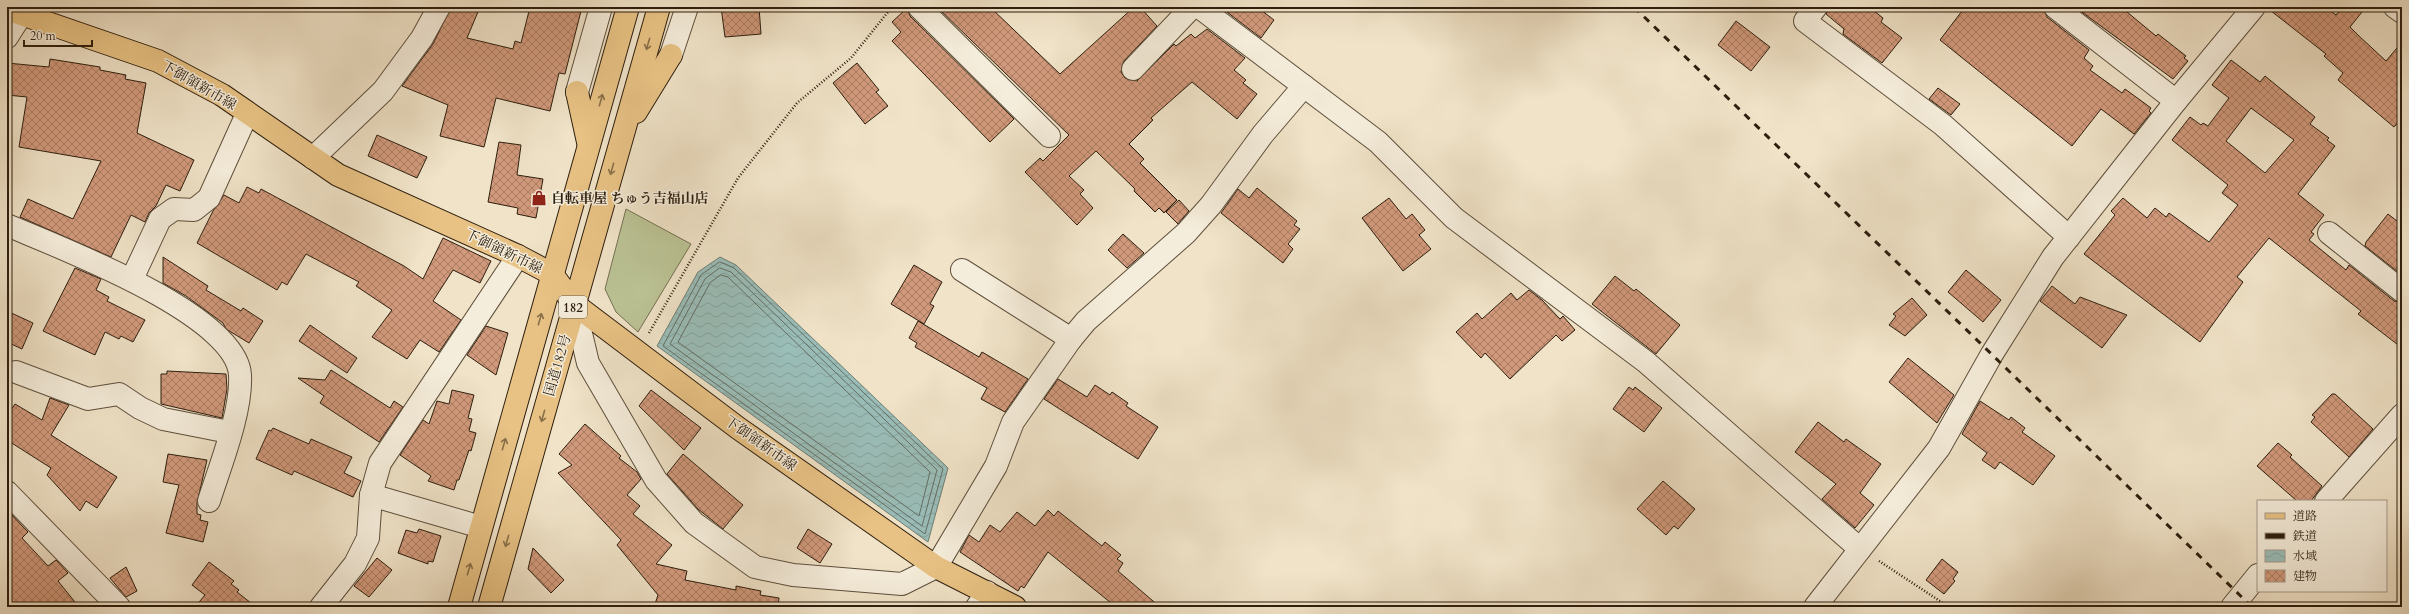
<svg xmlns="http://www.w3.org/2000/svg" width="2409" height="614" font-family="Cardo,'Noto Serif JP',serif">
<defs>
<pattern id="water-waves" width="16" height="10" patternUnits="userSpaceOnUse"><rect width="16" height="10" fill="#9abeb9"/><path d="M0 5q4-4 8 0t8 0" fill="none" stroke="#85a39e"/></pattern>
<pattern id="building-cross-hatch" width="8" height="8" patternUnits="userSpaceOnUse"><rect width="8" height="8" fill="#d1997b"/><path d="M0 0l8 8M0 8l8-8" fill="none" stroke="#aa7c63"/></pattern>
</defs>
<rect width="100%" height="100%" fill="#f0e3c8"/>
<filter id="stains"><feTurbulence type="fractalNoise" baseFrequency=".005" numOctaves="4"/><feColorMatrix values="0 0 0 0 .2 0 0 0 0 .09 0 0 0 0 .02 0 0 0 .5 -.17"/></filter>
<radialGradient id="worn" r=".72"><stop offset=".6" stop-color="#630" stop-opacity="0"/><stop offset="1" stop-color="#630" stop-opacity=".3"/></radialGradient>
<path fill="#bbc395" stroke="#747052" d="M626 209 691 244 638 332 616 312 605 289Z"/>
<path fill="url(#water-waves)" stroke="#6e7e75" d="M720 257 736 265 948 468 928 542 657 346 698 272Z"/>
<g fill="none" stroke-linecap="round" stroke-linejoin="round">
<g stroke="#646e64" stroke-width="1">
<path d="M720 262 734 268 943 469 925 534 663 346 701 275Z"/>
<path d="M720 268 731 272 937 470 922 526 670 344 705 279Z"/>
<path d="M721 275 728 277 930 472 919 516 678 342 710 283Z"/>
</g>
</g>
<g fill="url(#building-cross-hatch)" stroke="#2d1e0e" fill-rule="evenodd">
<path d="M451 7H480L467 38 513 49 515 41 521 43 530 7H582L565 74 559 73 550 111 496 98 484 147 440 136 448 105 402 86 433 44Z"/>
<path d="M721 7H759L761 34 725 37Z"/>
<path d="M937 7H990L1060 74 1134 7H1140L1157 26 1124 61 1121 72 1125 78 1137 81 1174 44 1176 46 1191 34 1195 38 1207 29 1245 58 1234 70 1246 80 1243 83 1257 94 1237 119 1192 82 1151 118 1153 120 1129 144 1144 159 1140 163 1177 200 1164 213 1159 208 1155 212 1134 191 1135 189 1096 151 1069 176 1084 190 1080 194 1093 208 1077 225 1025 172 1040 158 1043 161 1069 135Z"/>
<path d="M1234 7H1257L1274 20 1261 38 1227 12Z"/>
<path d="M1828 7H1869L1883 18 1881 22 1902 38 1882 63 1843 34 1844 29 1826 14Z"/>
<path d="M1965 7H2043L2047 17 2089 50 2084 58 2093 66 2090 70 2122 93 2125 89 2151 108 2149 111 2151 113 2134 134 2101 109 2072 146 1940 40Z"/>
<path d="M2075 7H2121L2156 36 2158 34 2186 56 2184 58 2188 61 2173 79Z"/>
<path d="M2266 7H2325L2336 15 2343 7H2366L2350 27 2359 36 2386 61 2402 42V118L2394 127 2338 80 2343 73 2324 56 2326 54Z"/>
<path d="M907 8 910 16 1014 119 990 142 892 41 901 32 892 22Z"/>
<path d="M1736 21 1770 47 1751 71 1718 45Z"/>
<path d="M50 59 100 67V70L126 75 125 79 146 83 137 133 194 160 180 191 166 185 156 206 149 213 145 222 131 215 111 257 20 217 28 199 73 219 101 161 19 147 27 97 7 95V63L49 67Z"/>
<path d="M2231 60 2260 82 2265 76 2315 117 2310 124 2329 138 2327 140 2335 146 2298 194 2324 215 2311 232 2314 234 2309 240 2346 270 2349 265 2394 301 2402 303V348L2358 314 2361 311 2269 238 2237 277 2243 282 2200 342 2084 254 2115 215 2111 211 2123 198 2147 218 2155 208 2166 217 2169 213 2209 242 2238 205 2222 193 2228 185 2172 140 2190 117 2201 125 2203 123 2208 126 2229 98 2212 85ZM2251 108 2294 140 2265 173 2226 141Z"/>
<path d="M857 63 879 90 876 92 888 106 865 124 833 83Z"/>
<path d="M1938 88 1960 104 1951 115 1929 99Z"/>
<path d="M377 135 427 157 417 178 368 156Z"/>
<path d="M499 142 521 145 517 175 543 179 536 218 517 214 518 208 488 202Z"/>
<path d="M247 187 259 193 261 189 404 266 423 279 443 238 491 261 480 283 453 270 433 301 461 320 439 352 420 340 407 359 372 337 392 310 356 286 359 282 306 254 287 285 282 282 277 290 197 243 213 211 224 195 239 203Z"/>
<path d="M1257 188 1297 221 1294 225 1300 229 1288 244 1293 249 1283 263 1221 213 1238 189 1249 198Z"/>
<path d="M1389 198 1406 219 1412 214 1425 230 1419 235 1431 249 1403 271 1362 218Z"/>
<path d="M1179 200 1189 211 1178 224 1166 212Z"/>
<path d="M2388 214 2402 225V275L2365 246 2366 242Z"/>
<path d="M1123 234 1144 253 1127 268 1108 250Z"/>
<path d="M163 257 208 286 206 290 241 311 243 308 263 321 249 343 226 329 223 323 186 296 163 283Z"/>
<path d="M914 265 942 282 930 304 934 306 924 324 891 304Z"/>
<path d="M75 268 101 279 96 290 109 297 107 301 145 320 133 342 121 336 119 339 105 332 95 355 43 331Z"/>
<path d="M1966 270 2001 300 1983 322 1948 292Z"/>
<path d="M1615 276 1634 291 1636 289 1680 325 1656 354 1592 304Z"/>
<path d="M2052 286 2075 304 2080 297 2127 315 2102 348 2040 301Z"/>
<path d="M1529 290 1542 300 1560 319 1563 316 1575 330 1562 341 1556 335 1510 379 1485 353 1481 358 1456 332 1477 313 1482 319 1511 293 1517 300Z"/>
<path d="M1912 298 1927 315 1905 336 1889 325 1896 316 1893 314Z"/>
<path d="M7 311 33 323 22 349 7 342Z"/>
<path d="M918 321 979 357 982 352 1028 379 1005 412 981 399 987 388 915 347 917 343 909 338Z"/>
<path d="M310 325 357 358 347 373 299 341Z"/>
<path d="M486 326 508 333 496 375 467 355Z"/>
<path d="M1908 358 1954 395 1937 423 1889 382Z"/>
<path d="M331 370 390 408 394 401 403 407 379 442 320 403 324 396 298 378 325 380Z"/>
<path d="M167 371 226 374 227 389 222 418 161 404V374H167Z"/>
<path d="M1058 379 1087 397 1095 385 1110 395 1112 392 1128 403 1126 406 1158 427 1138 459 1044 399Z"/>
<path d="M1629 387 1633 390 1635 387 1662 408 1644 432 1613 409Z"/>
<path d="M452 390 474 395 468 418 472 419 469 431 476 433 471 451 469 450 459 480H457L454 490 428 481 431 476 400 455 423 420 429 424 437 401 449 404Z"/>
<path d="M651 390 701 428 684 450 639 406Z"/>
<path d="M2332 394H2335L2373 429 2349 457 2311 422 2315 417 2312 415Z"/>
<path d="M50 398 69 405 51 435 117 477 97 508 86 501 80 511 47 475 51 468 7 440V416L15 404 42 420Z"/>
<path d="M1980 401 2009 420 2011 417 2025 428 2022 432 2055 456 2033 485 2000 462 1995 469 1982 460 1987 453 1962 434Z"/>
<path d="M1818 422 1844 442 1846 439 1881 464 1860 493 1874 505 1855 528 1822 499 1836 484 1795 452Z"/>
<path d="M585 424 621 456 619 458 637 472 641 479 627 495 640 506 633 514 672 545 656 564 687 571 685 580 736 590V586L761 591 760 595 779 598 778 607H654L658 595 617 545 621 540 558 473 572 465 559 454Z"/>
<path d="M273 428 309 444 311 439 352 457 344 473 361 481 353 497 294 471 292 475 256 459 269 430 271 431Z"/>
<path d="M2278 443 2292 455 2290 457 2322 486 2311 501H2297L2257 466Z"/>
<path d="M168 454 207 460 197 503V514L201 515 200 520 208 522 203 542 166 533 179 485 163 482Z"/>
<path d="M683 454 743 505 723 529 698 509 667 474Z"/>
<path d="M1663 481 1695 509 1678 529 1674 526 1666 535 1637 509Z"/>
<path d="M7 510 28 532 22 538 48 566 56 560 68 573 58 581 79 607H7Z"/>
<path d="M1048 510 1054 516 1058 511 1102 546 1105 542 1121 555 1117 559 1123 563 1118 571 1160 607H1116L1048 552 1024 588 1021 586 1018 591 960 552 969 535 979 542 990 525 1000 532 1017 512 1035 526Z"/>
<path d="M419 529 441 536 433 562 428 561V564L398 553 406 530 417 533Z"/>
<path d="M808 529 832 544 820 563 797 548Z"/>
<path d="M533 548 564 580 551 593 528 569Z"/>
<path d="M377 558 392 570 369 597 354 586Z"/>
<path d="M1942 559 1958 572 1953 579 1955 581 1944 594 1926 580Z"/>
<path d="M209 562 234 581 231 584 239 590 237 592 256 607H195L205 595 192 585Z"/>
<path d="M126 567 137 591 126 597 110 578Z"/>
</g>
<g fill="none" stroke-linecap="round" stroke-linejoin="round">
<g stroke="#5e4f3c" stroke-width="24">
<g id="minor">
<path d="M919 7 1049 136"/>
<path d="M1199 7 1378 142 1454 218 1646 362 1860 549"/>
<path d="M1816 7 1805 21 1943 125 2069 237"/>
<path d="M2055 7 2176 101"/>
<path d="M2395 7 2402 12"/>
<path d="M7 37 21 15"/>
<path d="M671 55 687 7"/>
<path d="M1133 69 1192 7"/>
<path d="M577 92 601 7"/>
<path d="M313 158 383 91 422 38 439 7"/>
<path d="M7 225C58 247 237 314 240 375 242 412 220 466 209 501"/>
<path d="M2329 233 2402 291"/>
<path d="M962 270 1071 339"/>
<path d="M132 279 160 219 174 209 194 210 209 198 247 114"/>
<path d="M574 304 588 363 656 480 694 523 755 567 793 575 902 584 936 567 996 466 1013 422 1071 339 1086 321 1186 233 1211 205 1263 134 1304 86"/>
<path d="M16 372 88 399 119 394 140 408 163 419 229 432"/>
<path d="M7 492 119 607"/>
<path d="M371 495 481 527"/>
<path d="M2326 501 2402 415"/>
<path d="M321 607 355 564 368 538 371 495 380 463 518 256"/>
<path d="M977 607 987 592"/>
<path d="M1815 607 1939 448 1992 354 2053 257 2176 101 2254 7"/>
<path d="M2232 607 2258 575"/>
</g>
</g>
<g stroke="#2d1e0e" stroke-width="24">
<path id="major" d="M7 9 158 61 222 95 338 175 518 256 552 274 574 304 738 428 936 567 1015 607"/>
</g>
<g stroke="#2d1e0e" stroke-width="24">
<g id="highway">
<path d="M577 92 588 142"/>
<path d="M636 112 671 55"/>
<path d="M459 607 628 7"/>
<path d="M489 607 659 7"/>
</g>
</g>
<g stroke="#2d1e0e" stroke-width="2.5" stroke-dasharray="1 2" stroke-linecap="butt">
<path d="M649 333 738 178 797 103 851 58 892 7"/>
<path d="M1879 561 1949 607"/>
</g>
<use href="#minor" stroke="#f5eddb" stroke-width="22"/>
<use href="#major" stroke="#e8c284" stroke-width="22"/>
<use href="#highway" stroke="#e8c284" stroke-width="22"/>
<path stroke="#2d1e0e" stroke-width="3" stroke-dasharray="7 7" stroke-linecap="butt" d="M1634 7 2252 607"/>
</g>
<defs><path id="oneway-shaft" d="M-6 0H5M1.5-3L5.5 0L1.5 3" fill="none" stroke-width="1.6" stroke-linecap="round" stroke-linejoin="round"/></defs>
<g stroke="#8a7049">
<use href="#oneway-shaft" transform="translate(648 44) rotate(106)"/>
<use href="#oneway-shaft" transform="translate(601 100) rotate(-74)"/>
<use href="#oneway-shaft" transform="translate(612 169) rotate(106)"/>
<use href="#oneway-shaft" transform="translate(540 319) rotate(-74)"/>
<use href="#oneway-shaft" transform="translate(543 416) rotate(106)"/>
<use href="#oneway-shaft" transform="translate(504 444) rotate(-74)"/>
<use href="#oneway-shaft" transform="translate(507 541) rotate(106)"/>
<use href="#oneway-shaft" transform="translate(469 569) rotate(-74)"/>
</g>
<defs>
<g id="shop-bare" transform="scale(1.2)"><path d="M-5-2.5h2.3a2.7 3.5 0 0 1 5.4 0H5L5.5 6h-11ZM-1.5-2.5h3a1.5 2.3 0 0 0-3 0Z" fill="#8f2418" stroke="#f5eddb" stroke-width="2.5" paint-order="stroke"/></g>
</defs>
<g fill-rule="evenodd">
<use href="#shop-bare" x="539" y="198"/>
</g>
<g text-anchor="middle" stroke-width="3" stroke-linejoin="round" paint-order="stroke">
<rect fill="#f5eddb" stroke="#695c4c" stroke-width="1" x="559" y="296" width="28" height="22" rx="3"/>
<g font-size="13" font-weight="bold" fill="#2d1e0e">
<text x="573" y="312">182</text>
</g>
<g font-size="14" fill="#2d1e0e" stroke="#f5eddb">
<text transform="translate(199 85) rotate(30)" y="5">下御領新市線</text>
<text transform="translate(504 251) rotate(26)" y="5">下御領新市線</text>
<text transform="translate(557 365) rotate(-74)" y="5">国道182号</text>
<text transform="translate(761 443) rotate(35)" y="5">下御領新市線</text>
</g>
<g font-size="14" font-weight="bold" fill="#2d1e0e" stroke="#f5eddb" text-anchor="start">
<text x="551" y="203">自転車屋 ちゅう吉福山店</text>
</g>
</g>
<rect width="2409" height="614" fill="none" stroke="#f0e3c8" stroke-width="24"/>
<rect x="8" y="8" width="2393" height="598" fill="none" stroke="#2d1e0e" stroke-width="2"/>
<rect x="12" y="12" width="2385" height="590" fill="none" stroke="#2d1e0e"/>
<rect x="2257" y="500" width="130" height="92" fill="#f5eddb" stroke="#a59a89"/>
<rect x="2265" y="513" width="20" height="6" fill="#e8c284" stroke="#a59a89"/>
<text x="2293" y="520" font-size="12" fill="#2d1e0e">道路</text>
<rect x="2265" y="533" width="20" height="6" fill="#2d1e0e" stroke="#a59a89"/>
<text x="2293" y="540" font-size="12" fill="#2d1e0e">鉄道</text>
<rect x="2265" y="550" width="20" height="12" fill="url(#water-waves)" stroke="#a59a89"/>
<text x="2293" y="560" font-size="12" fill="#2d1e0e">水域</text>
<rect x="2265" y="570" width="20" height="12" fill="url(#building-cross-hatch)" stroke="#a59a89"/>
<text x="2293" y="580" font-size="12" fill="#2d1e0e">建物</text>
<path d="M24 40v6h68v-6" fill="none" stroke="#2d1e0e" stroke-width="2"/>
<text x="30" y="40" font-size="12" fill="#2d1e0e" stroke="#f5eddb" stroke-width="3" paint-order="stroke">20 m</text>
<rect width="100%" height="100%" filter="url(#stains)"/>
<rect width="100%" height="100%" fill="url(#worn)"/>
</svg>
